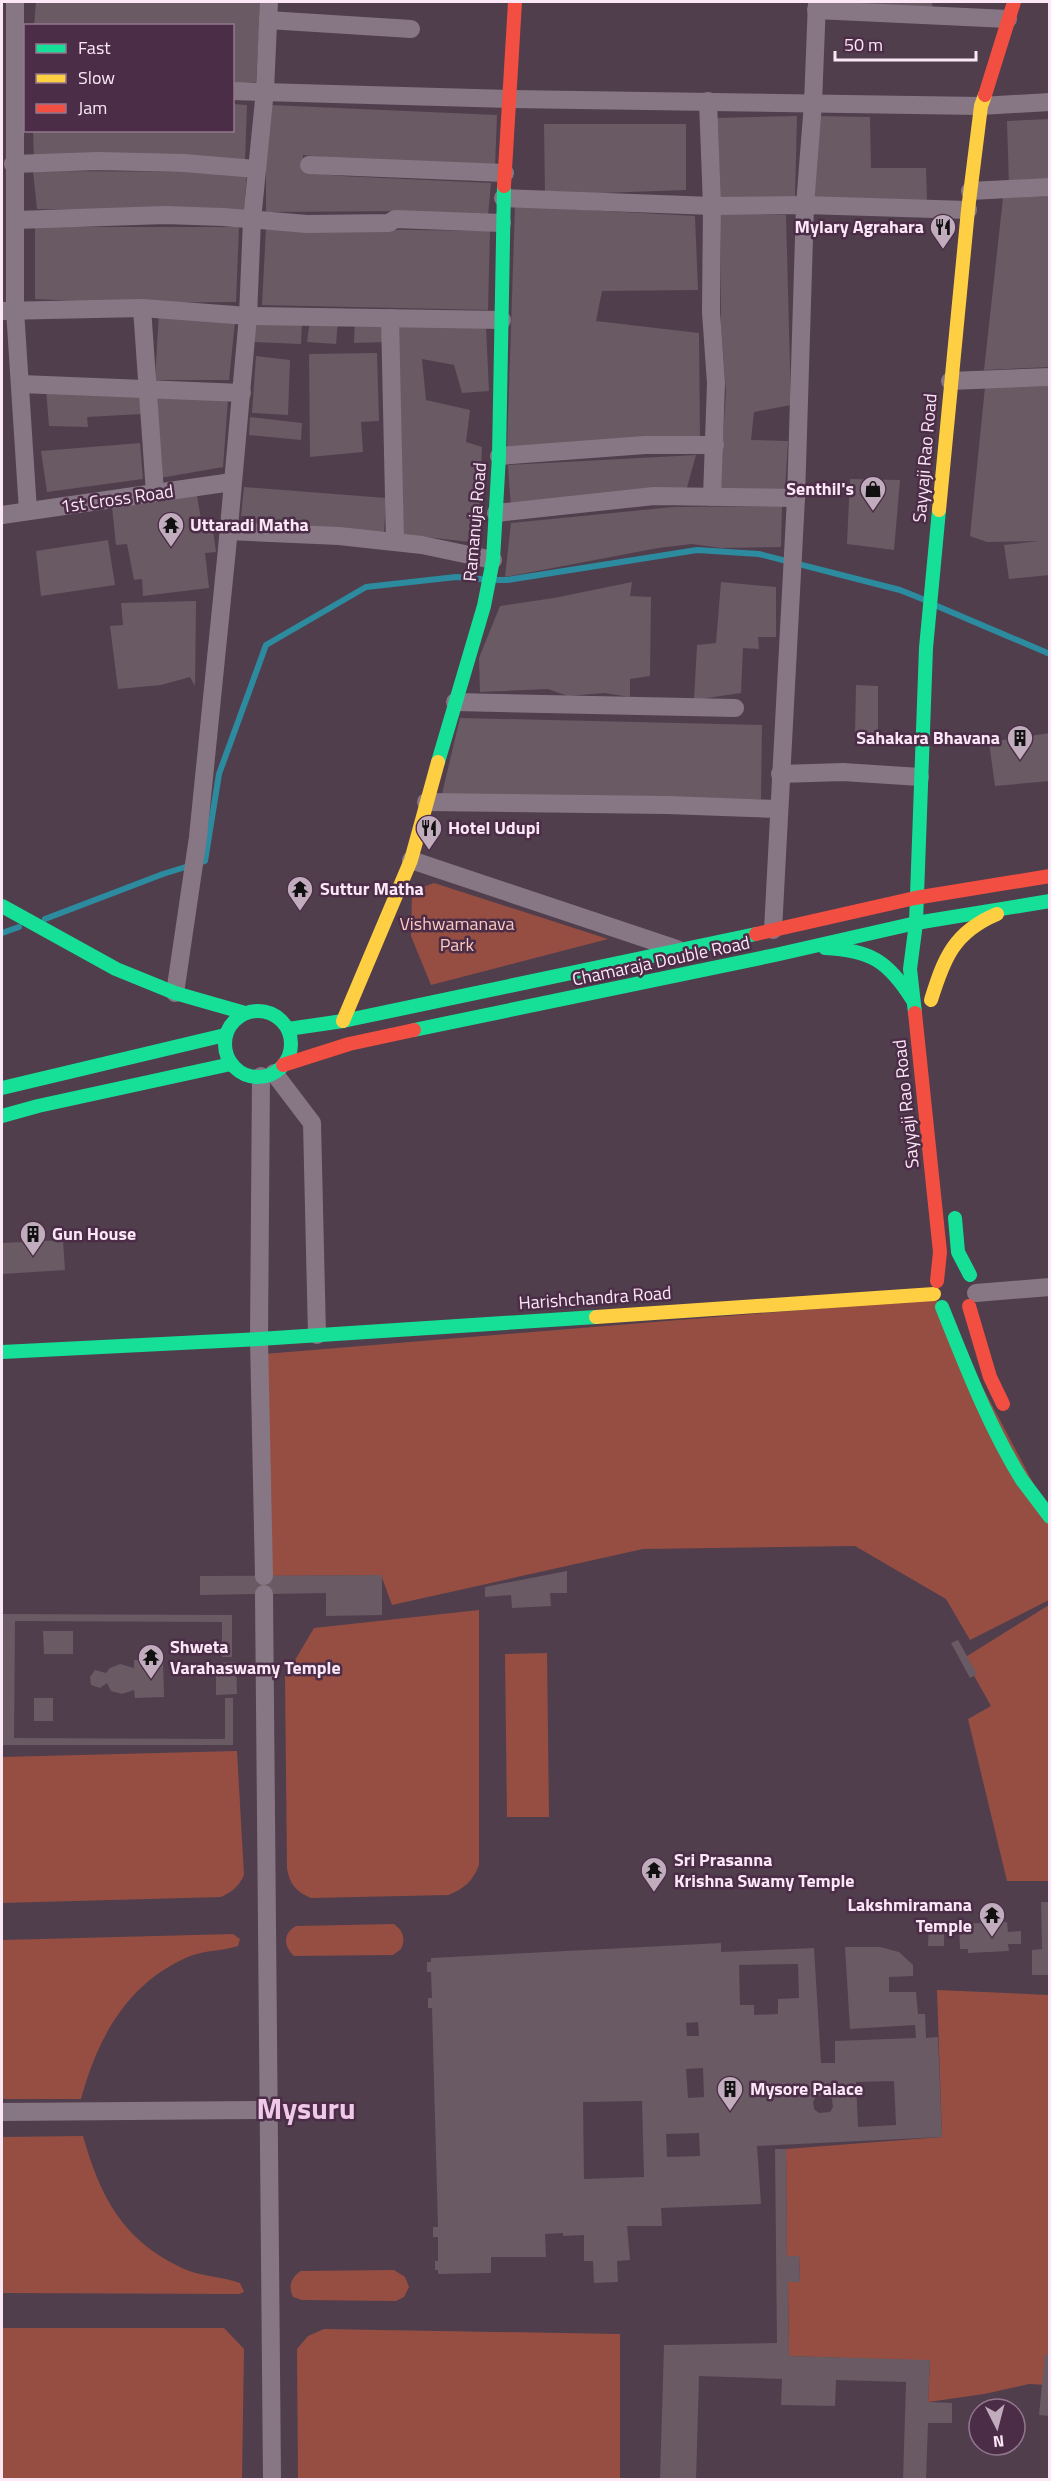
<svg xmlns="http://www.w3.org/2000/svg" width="1051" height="2481" font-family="'Titillium Web',sans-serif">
<rect width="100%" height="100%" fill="#503e4d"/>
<g fill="#964e42">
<path d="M434 883 608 939 431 985 411 936 412 891Z"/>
<path d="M936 1299 1049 1513V1600L970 1640 946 1599 855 1546 643 1549 392 1605 381 1575 264 1576V1354Z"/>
<path d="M1049 1605V1881H1007L968 1719 991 1706 964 1658Z"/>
<path d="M479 1610V1865C473 1881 464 1889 448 1895L311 1898C296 1892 289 1883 287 1868L285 1677 314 1628Z"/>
<path d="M547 1653 549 1817H507L505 1654Z"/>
<path d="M237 1751 244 1875C239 1886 232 1892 221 1897L2 1903V1757Z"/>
<path d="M394 1924C403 1931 406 1938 401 1949L393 1955 294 1956C283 1946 283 1933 296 1926Z"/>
<path d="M233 1934 240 1939 238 1946C223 1951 208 1950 193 1955 129 1980 98 2036 81 2099H2V1940Z"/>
<path d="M937 1990 1049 1995V2385L1029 2384 984 2394 928 2402 930 2361 789 2356 788 2282 800 2281 799 2256H787L786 2149 942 2137Z"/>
<path d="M83 2136C100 2196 122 2240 182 2268 201 2277 221 2276 240 2283L244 2292 239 2294 2 2293V2137Z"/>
<path d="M394 2270 405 2277 409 2287 404 2297 396 2301 302 2300 293 2297C288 2286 291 2277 301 2271Z"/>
<path d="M2 2328H224L244 2349 242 2479H2Z"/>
<path d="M324 2329 620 2334V2479H298L297 2349 308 2336Z"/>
</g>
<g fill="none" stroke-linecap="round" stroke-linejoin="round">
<g stroke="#2c8b9e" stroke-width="6">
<path d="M497 580H507L697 550 759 554 900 590 925 600"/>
<path d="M937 606 1050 654"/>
<path d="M45 919 163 874 205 861 219 774 266 645 366 587 456 577 481 579"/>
<path d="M2 933 19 927"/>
</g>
</g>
<g fill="#6a5a64" fill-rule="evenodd">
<path d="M36 2H261L256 82 232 84V26H34Z"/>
<path d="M847 2H932L933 11 847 9Z"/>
<path d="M232 104 247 105 245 161 34 160 33 130H232Z"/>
<path d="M270 105 497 115 495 167 383 163 303 155V172L341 176 491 183 488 216 414 211 266 212V148Z"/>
<path d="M797 116 795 197 716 200V118Z"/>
<path d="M815 116 870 117 871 168H926L927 201 810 202Z"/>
<path d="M1050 119V183L1009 186 1007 121Z"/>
<path d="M544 124H686V190L545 195Z"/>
<path d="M33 171 247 172 244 213 37 209Z"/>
<path d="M1050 196V367L984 370 1003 198Z"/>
<path d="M515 206 695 216 698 290 602 291 596 321 699 333 700 439 507 449Z"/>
<path d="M721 214 786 215 791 405 754 412 751 440 788 441 785 491 719 493 726 392 721 327Z"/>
<path d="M35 227H239L236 302 120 303 35 299Z"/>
<path d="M266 228 490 231 488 310 262 305Z"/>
<path d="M159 313 235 322 229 380H155Z"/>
<path d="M355 319 384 323V342L354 343Z"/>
<path d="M310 320 338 321 336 344 307 342Z"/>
<path d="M254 321 302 322 301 344 254 342Z"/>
<path d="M396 324 486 327 489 391 462 393 454 365 422 359 426 400 470 410 466 442 482 447 478 543 401 534Z"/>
<path d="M377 353 379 421 361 422 363 452 310 457 309 354Z"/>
<path d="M256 356 290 360 288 415 252 413Z"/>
<path d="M1050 386V575L1009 579 1004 545 1039 541 987 542 970 536 985 387Z"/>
<path d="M46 389 141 391 142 414 87 417 88 427 49 426Z"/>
<path d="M157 396 228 399 223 467 160 478Z"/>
<path d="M250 417 302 423 301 440 249 435Z"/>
<path d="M140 443 143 479 47 492 41 451Z"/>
<path d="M696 455 686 491 511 508 508 465Z"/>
<path d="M850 479 900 480 894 550 847 544Z"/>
<path d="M244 487 386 498 384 534 253 529 255 516H241Z"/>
<path d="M197 495 203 532 213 530 216 552 205 553 209 588 143 596 142 579 134 580 127 544 116 545 112 507Z"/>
<path d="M782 506 781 547 721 548 692 544 658 548 505 577 511 523 673 507Z"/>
<path d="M108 540 115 585 41 596 36 551Z"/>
<path d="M632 582 630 596 651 597 650 676 630 679V697L604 693 568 696 548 689 480 692 479 658 500 606 554 598Z"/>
<path d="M721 582 776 587V637H758L759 649 743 648 741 693 694 700 697 645 716 643Z"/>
<path d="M196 601 195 686 190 677 161 685 118 689 110 626 123 625 121 603Z"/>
<path d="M856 685 878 686V735H855Z"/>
<path d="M460 718 762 725 761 799 441 798Z"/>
<path d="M1050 733V781L995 786 989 742Z"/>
<path d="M63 1240 65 1270 2 1274V1243Z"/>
<path d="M567 1571V1593H550L551 1606 512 1608 511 1595 485 1597V1587Z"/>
<path d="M382 1575V1615L326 1616V1593L200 1595V1576Z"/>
<path d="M2 1614 232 1615V1657H222V1622L15 1621 14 1738 225 1739V1698H233V1745H2Z"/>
<path d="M43 1631H73V1654H44Z"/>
<path d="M958 1640 977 1674 970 1678 951 1643Z"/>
<path d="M134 1660H163L164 1697 135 1698 134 1690 122 1694 111 1691 107 1683 100 1688 91 1685 90 1677 95 1670 106 1673 110 1668 120 1664 134 1668Z"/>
<path d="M236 1662 237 1694 216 1695V1663Z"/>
<rect x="34" y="1698" width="19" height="23"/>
<path d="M1041 1902H1050V1975H1032V1950L1042 1949Z"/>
<path d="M1007 1922 1008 1932 1021 1931V1944H1008L1009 1951 968 1953V1949H960L959 1924Z"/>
<path d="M929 1924H944V1946H928Z"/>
<path d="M721 1943V1952L814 1948 821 2063H835V2041L916 2038 915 2025 850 2029 845 1947H880L899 1952 913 1965V1976L889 1977V1992H916L918 2014H925L926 2038 938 2037 942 2137 757 2146 761 2204 661 2208 662 2226H627L630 2260 617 2261 618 2282 594 2283 593 2261H584V2235L563 2236V2233L545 2234 546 2257H491V2273L438 2274V2270H435V2261H438V2237H433V2227H438L432 2008H428V1998H432L431 1972H427V1962H431V1958ZM798 1964 799 1998 778 1999V2014L754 2015V2005H740L739 1965ZM698 2022 699 2036H687L686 2023ZM703 2068 704 2097 688 2098 686 2069ZM894 2081 896 2125 858 2127 856 2082ZM826 2094 832 2099 833 2107 830 2112 819 2113 814 2109 813 2102 816 2096ZM642 2101 644 2177 584 2179 583 2102ZM699 2133 700 2156 667 2157 666 2134Z"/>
<path d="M775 2149H786L787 2256H799L800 2282H788L789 2356 930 2360 928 2402 952 2403V2423H928L926 2480H903L906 2382 836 2380 835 2406 781 2405 782 2379 699 2376 696 2480H660L664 2345 777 2343Z"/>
<path d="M1045 2354 1050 2355V2416L1039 2415Z"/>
</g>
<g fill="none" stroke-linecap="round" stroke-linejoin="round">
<g stroke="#877784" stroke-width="18">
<path d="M15 2V310L28 511"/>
<path d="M816 10 1008 19"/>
<path d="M268 20 411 29"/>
<path d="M232 91 511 99 981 106 1050 102"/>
<path d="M708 101 712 206 711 312 716 383 712 497"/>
<path d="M13 164 98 161 184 163 257 169"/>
<path d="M309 165 505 173"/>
<path d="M970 191 1050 187"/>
<path d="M503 198 712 206 805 205 968 210"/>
<path d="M16 220 165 215 223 217 307 224 389 223 395 219 502 223"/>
<path d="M142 308 155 493"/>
<path d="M2 311 142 308 248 316 502 320"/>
<path d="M390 318 395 542"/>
<path d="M950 381 1050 377"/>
<path d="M21 384 242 393"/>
<path d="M499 456 645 445H715"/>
<path d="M496 513 654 496 796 498"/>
<path d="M2 515 232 482"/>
<path d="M228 531 339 536 422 545 493 560"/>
<path d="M455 702 735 708"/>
<path d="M780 774 843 772 920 777"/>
<path d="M426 802 667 805 778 809"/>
<path d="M411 860 677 949"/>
<path d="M773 930 796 498 805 205 813 103 817 2"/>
<path d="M175 993 198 837 227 549 248 316 252 220 265 90 269 2"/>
<path d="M274 1073 312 1123 317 1335"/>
<path d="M261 1076 259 1339 264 1576"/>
<path d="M976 1293 1050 1287"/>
<path d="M264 1594 272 2480"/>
<path d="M2 2112 268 2110"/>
</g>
<g stroke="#16e098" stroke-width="14">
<path d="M438 762 484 606 493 560 499 456 504 186"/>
<path d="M2 906 116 969 175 993 245 1013"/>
<path d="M825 948C870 950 888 961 912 999"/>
<circle cx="258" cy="1044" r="33"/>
<path d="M915 1013 910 969 916 923 926 648 939 510"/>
<path d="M288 1029 343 1021 756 934"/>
<path d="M414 1030 775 955 916 923 1050 901"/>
<path d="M2 1088 225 1035"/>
<path d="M2 1116 38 1106 231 1064"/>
<path d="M955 1218 958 1252 970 1275"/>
<path d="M942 1307C965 1364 989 1427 1022 1480 1031 1492 1041 1505 1050 1517"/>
<path d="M2 1352 259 1339 596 1317"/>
</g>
<g stroke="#ffcf43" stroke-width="14">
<path d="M939 510 968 210 981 106 985 95"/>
<path d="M931 1000C944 958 954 932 997 914"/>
<path d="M343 1021 411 860 438 762"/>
<path d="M596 1317 934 1294"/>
</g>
<g stroke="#f24e42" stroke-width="14">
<path d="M985 95 1014 2"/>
<path d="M504 186 515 2"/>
<path d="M756 934 915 898 1050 876"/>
<path d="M915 1013 940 1252 937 1281"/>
<path d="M283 1065 349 1044 414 1030"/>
<path d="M969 1306 990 1377 1003 1404"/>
</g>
</g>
<defs>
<g id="restaurant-pin" transform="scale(1.35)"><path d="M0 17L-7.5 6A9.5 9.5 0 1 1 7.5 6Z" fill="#c0acbc" stroke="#4c2d47"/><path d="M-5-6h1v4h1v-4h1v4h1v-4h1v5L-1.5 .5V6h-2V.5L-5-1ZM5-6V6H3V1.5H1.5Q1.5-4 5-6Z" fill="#111"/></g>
<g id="shop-pin" transform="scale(1.35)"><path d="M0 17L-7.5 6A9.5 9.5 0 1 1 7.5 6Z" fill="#c0acbc" stroke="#4c2d47"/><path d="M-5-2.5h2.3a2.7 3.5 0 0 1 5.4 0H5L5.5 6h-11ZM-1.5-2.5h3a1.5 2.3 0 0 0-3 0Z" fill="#111"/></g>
<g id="temple-pin" transform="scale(1.35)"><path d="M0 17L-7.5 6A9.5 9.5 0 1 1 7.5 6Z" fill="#c0acbc" stroke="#4c2d47"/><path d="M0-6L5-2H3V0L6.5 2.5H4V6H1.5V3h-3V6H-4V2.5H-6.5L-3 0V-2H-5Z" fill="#111"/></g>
<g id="building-pin" transform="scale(1.35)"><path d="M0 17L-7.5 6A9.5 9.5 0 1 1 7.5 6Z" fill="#c0acbc" stroke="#4c2d47"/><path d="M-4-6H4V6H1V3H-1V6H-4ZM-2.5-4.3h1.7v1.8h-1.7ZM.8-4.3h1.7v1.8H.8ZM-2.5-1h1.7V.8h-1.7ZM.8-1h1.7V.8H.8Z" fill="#111"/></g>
</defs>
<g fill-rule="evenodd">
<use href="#restaurant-pin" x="943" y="227"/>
<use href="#shop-pin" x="873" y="489"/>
<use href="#temple-pin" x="171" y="525"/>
<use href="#building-pin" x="1020" y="738"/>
<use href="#restaurant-pin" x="429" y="828"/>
<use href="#temple-pin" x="300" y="889"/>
<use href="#building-pin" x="33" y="1234"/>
<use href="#temple-pin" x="151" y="1657"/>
<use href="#temple-pin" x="654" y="1870"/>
<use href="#temple-pin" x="992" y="1915"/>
<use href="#building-pin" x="730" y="2089"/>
</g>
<g text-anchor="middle" stroke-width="5" stroke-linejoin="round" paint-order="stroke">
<g font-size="18" font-weight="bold" fill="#fce7f7" stroke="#4c2d47" text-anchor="start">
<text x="924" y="233" text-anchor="end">Mylary Agrahara</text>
<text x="854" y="495" text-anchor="end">Senthil's</text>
<text x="190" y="531">Uttaradi Matha</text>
<text x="1000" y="744" text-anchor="end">Sahakara Bhavana</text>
<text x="448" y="834">Hotel Udupi</text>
<text x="320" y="895">Suttur Matha</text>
<text x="52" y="1240">Gun House</text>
<text x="170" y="1653">Shweta<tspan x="170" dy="21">Varahaswamy Temple</tspan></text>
<text x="674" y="1866">Sri Prasanna<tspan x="674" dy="21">Krishna Swamy Temple</tspan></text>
<text x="972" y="1911" text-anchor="end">Lakshmiramana<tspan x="972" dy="21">Temple</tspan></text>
<text x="750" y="2095">Mysore Palace</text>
</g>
<g font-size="18" fill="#fce7f7" stroke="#4c2d47">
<text transform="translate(925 458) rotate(-85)" y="6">Sayyaji Rao Road</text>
<text transform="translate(117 499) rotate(-8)" y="6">1st Cross Road</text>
<text transform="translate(475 522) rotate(-85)" y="6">Ramanuja Road</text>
<text transform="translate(661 961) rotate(-12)" y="6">Chamaraja Double Road</text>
<text transform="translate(906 1104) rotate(-96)" y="6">Sayyaji Rao Road</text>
<text transform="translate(595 1298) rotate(-4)" y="6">Harishchandra Road</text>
</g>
<g font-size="18" fill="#fcc9be" stroke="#4c2d47">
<text x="457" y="930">Vishwamanava<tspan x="457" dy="21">Park</tspan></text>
</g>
<g font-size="30" font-weight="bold" fill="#f0c8e8" stroke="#4c2d47">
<text x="306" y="2119">Mysuru</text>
</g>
</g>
<rect width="1051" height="2481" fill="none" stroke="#fce7f7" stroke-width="6"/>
<rect x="24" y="24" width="210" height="108" fill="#4c2d47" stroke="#92778d" stroke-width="1.5"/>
<rect x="36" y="44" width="30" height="9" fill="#16e098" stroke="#92778d" stroke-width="1.5"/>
<text x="78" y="54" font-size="18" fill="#fce7f7">Fast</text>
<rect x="36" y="74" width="30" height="9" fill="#ffcf43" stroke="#92778d" stroke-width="1.5"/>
<text x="78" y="84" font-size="18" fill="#fce7f7">Slow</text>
<rect x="36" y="104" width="30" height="9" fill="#f24e42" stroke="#92778d" stroke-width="1.5"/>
<text x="78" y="114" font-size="18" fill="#fce7f7">Jam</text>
<g transform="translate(997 2427) rotate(174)"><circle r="28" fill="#4c2d47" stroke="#92778d" stroke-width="1.5"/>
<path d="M0-4.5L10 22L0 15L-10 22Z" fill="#c0acbc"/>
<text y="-9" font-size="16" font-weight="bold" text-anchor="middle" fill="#fce7f7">N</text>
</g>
<path d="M835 51v9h141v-9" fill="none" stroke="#fce7f7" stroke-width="3"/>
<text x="844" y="51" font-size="18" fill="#fce7f7" stroke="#4c2d47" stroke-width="4.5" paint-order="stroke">50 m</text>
</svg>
